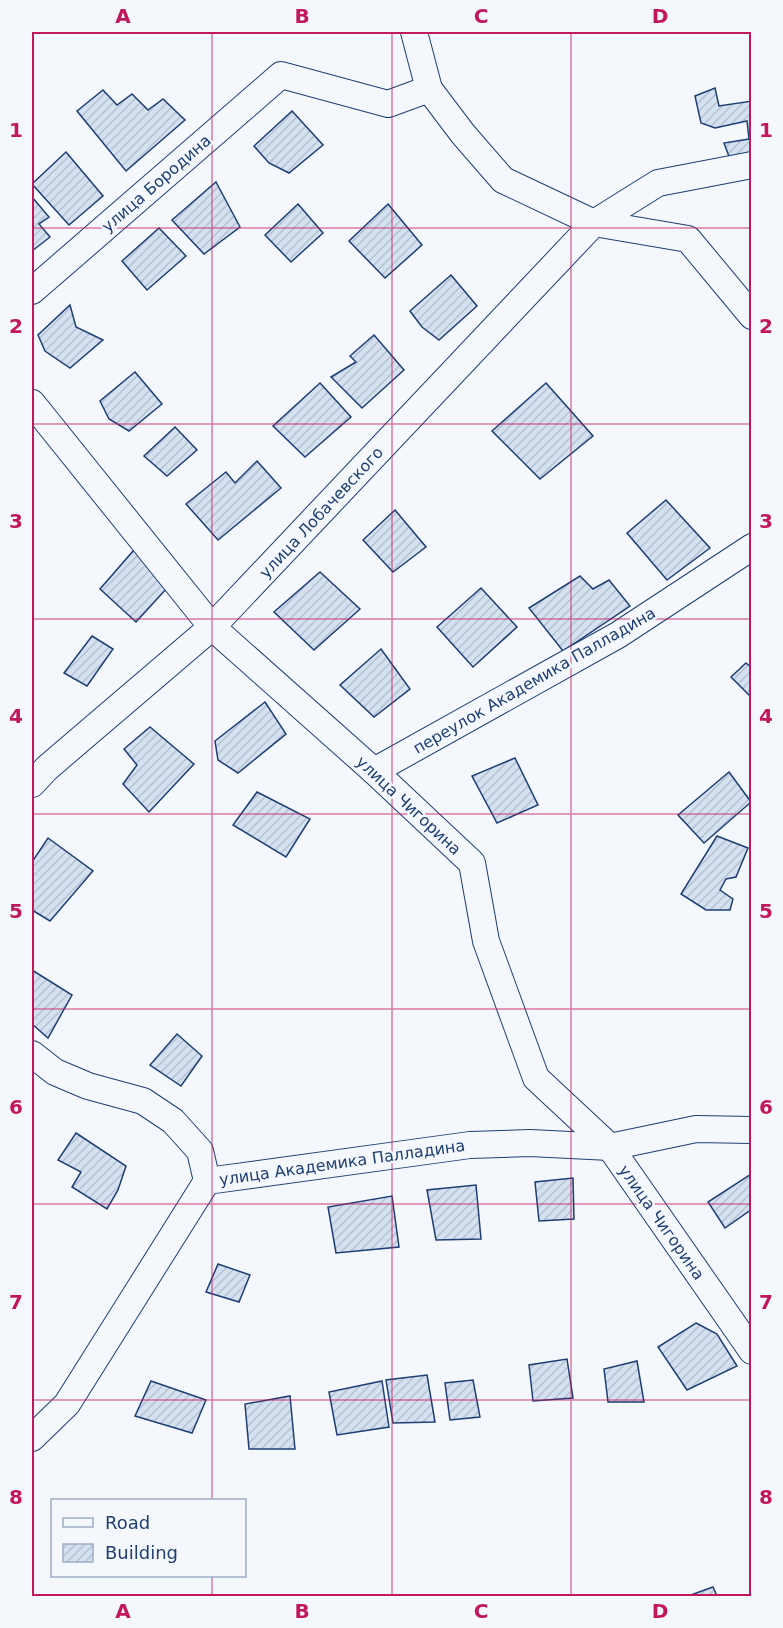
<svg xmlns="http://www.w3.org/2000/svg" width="783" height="1628" font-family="'DejaVu Sans',sans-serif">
<defs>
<pattern id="building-hatch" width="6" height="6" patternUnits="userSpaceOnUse" patternTransform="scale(1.5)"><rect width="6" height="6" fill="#d5e0f0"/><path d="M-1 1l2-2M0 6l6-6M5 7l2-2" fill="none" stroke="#b6c1d1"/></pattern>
</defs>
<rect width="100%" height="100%" fill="#f4f7fb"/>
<g fill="url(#building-hatch)" stroke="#1d3f73" stroke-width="1.5">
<path d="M715 88 719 106 752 101V154L730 159 724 143 749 139 747 121 715 128 701 123 695 96Z"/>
<path d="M103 90 117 105 132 94 148 110 163 99 185 120 126 171 77 111Z"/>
<path d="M292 111 323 145 289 173 269 163 254 146Z"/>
<path d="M66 152 103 196 69 225 32 184Z"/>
<path d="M216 182 240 227 204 254 172 220Z"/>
<path d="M32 197 49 217 39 224 50 237 32 251Z"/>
<path d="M298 204 323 233 291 262 265 235Z"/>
<path d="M388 204 422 245 385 278 349 241Z"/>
<path d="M159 228 186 256 147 290 122 261Z"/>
<path d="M451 275 477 306 439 340 422 327 410 311Z"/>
<path d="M70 305 76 327 103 340 70 368 45 351 38 335Z"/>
<path d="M374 335 404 370 362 408 331 377 356 362 350 356Z"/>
<path d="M135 372 162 404 129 431 109 419 100 401Z"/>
<path d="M320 383 351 417 305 457 273 426Z"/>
<path d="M546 383 593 436 540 479 492 431Z"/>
<path d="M175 427 197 450 167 476 144 456Z"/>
<path d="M257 461 281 488 218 540 186 504 226 472 235 483Z"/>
<path d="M666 500 710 548 667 580 627 533Z"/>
<path d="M395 510 426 547 393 572 363 540Z"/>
<path d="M134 550 167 588 136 622 100 589Z"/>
<path d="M320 572 360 609 314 650 274 612Z"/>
<path d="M580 576 593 589 609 580 630 606 563 651 529 608Z"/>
<path d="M481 588 517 627 473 667 437 627Z"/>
<path d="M92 636 113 649 87 686 64 673Z"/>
<path d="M381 649 410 689 374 717 340 685Z"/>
<path d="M746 663 752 668V698L731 677Z"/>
<path d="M265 702 286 734 238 773 218 760 215 741Z"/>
<path d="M150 727 194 764 149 812 123 784 137 765 124 749Z"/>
<path d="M515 758 538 805 497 823 472 776Z"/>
<path d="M729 772 751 802 704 843 678 815Z"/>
<path d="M257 792 310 819 286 857 233 825Z"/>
<path d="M717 836 748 848 736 877 726 879 720 890 733 899 730 910H706L681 894Z"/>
<path d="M48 838 93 871 50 921 32 910V862Z"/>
<path d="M32 970 72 995 48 1038 32 1024Z"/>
<path d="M177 1034 202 1056 181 1086 150 1065Z"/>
<path d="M76 1133 126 1166 118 1190 107 1209 72 1187 81 1172 58 1160Z"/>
<path d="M751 1174 752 1209 725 1228 708 1202Z"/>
<path d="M573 1178 574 1219 539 1221 535 1182Z"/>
<path d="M476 1185 481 1239 436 1240 427 1190Z"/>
<path d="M392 1196 399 1247 336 1253 328 1207Z"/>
<path d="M218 1264 250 1275 239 1302 206 1292Z"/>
<path d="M696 1323 717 1334 737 1366 687 1390 658 1347Z"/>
<path d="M567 1359 573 1398 533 1401 529 1365Z"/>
<path d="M637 1361 644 1402H608L604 1369Z"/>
<path d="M427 1375 435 1422 393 1423 386 1380Z"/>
<path d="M473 1380 480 1417 450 1420 445 1383Z"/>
<path d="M151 1381 206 1400 192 1433 135 1416Z"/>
<path d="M382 1381 389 1427 337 1435 329 1392Z"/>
<path d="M290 1396 295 1449H249L245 1404Z"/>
<path d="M713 1587 717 1596H688Z"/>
</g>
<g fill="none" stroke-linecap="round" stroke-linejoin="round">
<g stroke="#1d3f73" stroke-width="28">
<g id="street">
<path d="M414 32 429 89"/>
<path d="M32 291 281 75 388 104 429 89 463 134 503 180 594 223 688 239 752 316"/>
<path d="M32 403 212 627 374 771 472 863 486 941 536 1078 610 1147 752 1351"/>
<path d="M374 771 618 635 752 547"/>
<path d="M32 784 47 768 212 627 594 223 658 183 752 165"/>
<path d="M32 1054 55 1072 88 1086 143 1101 173 1121 200 1151 207 1181"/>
<path d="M32 1438 67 1404 207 1181 470 1145 530 1143 610 1147 696 1129 752 1130"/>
</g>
</g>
<use href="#street" stroke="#f4f7fb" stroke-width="26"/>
</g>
<path fill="none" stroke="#c2185b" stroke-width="1.5" stroke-opacity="0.55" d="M212 32V1500M392 32V1596M571 32V1596M32 228H752M32 424H752M32 619H752M32 814H752M32 1009H752M32 1204H752M32 1400H752M212 1576V1596"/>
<g text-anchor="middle" stroke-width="4.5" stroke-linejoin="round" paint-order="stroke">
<g font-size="16" fill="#1d3f73" stroke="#f4f7fb">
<text transform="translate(156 183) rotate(-41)" y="6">улица Бородина</text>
<text transform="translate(321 512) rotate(-47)" y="6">улица Лобачевского</text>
<text transform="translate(534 680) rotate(-30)" y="6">переулок Академика Палладина</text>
<text transform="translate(409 805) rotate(43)" y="6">улица Чигорина</text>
<text transform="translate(342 1162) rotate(-8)" y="6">улица Академика Палладина</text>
<text transform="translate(662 1222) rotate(55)" y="6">улица Чигорина</text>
</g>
</g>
<rect width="783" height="1628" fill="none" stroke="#f4f7fb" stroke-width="66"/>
<rect x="51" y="1499" width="195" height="78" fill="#f4f7fb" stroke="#9eadc5" stroke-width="1.5"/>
<rect x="63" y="1518" width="30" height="9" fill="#f4f7fb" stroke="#9eadc5" stroke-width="1.5"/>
<text x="105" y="1529" font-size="18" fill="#1d3f73">Road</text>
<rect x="63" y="1544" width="30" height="18" fill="url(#building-hatch)" stroke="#9eadc5" stroke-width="1.5"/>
<text x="105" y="1559" font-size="18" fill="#1d3f73">Building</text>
<rect x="33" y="33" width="717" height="1562" fill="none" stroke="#c2185b" stroke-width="2"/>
<g font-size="20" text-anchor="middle" font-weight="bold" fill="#c2185b">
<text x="123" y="23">A</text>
<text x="302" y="23">B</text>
<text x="481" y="23">C</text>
<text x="660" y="23">D</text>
<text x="16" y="137">1</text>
<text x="766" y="137">1</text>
<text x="16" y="333">2</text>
<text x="766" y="333">2</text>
<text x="16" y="528">3</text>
<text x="766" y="528">3</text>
<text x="16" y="723">4</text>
<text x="766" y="723">4</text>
<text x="16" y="918">5</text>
<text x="766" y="918">5</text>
<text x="16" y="1114">6</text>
<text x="766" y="1114">6</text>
<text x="16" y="1309">7</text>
<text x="766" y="1309">7</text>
<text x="16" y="1504">8</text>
<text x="766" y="1504">8</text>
<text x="123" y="1618">A</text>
<text x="302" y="1618">B</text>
<text x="481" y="1618">C</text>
<text x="660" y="1618">D</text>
</g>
</svg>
